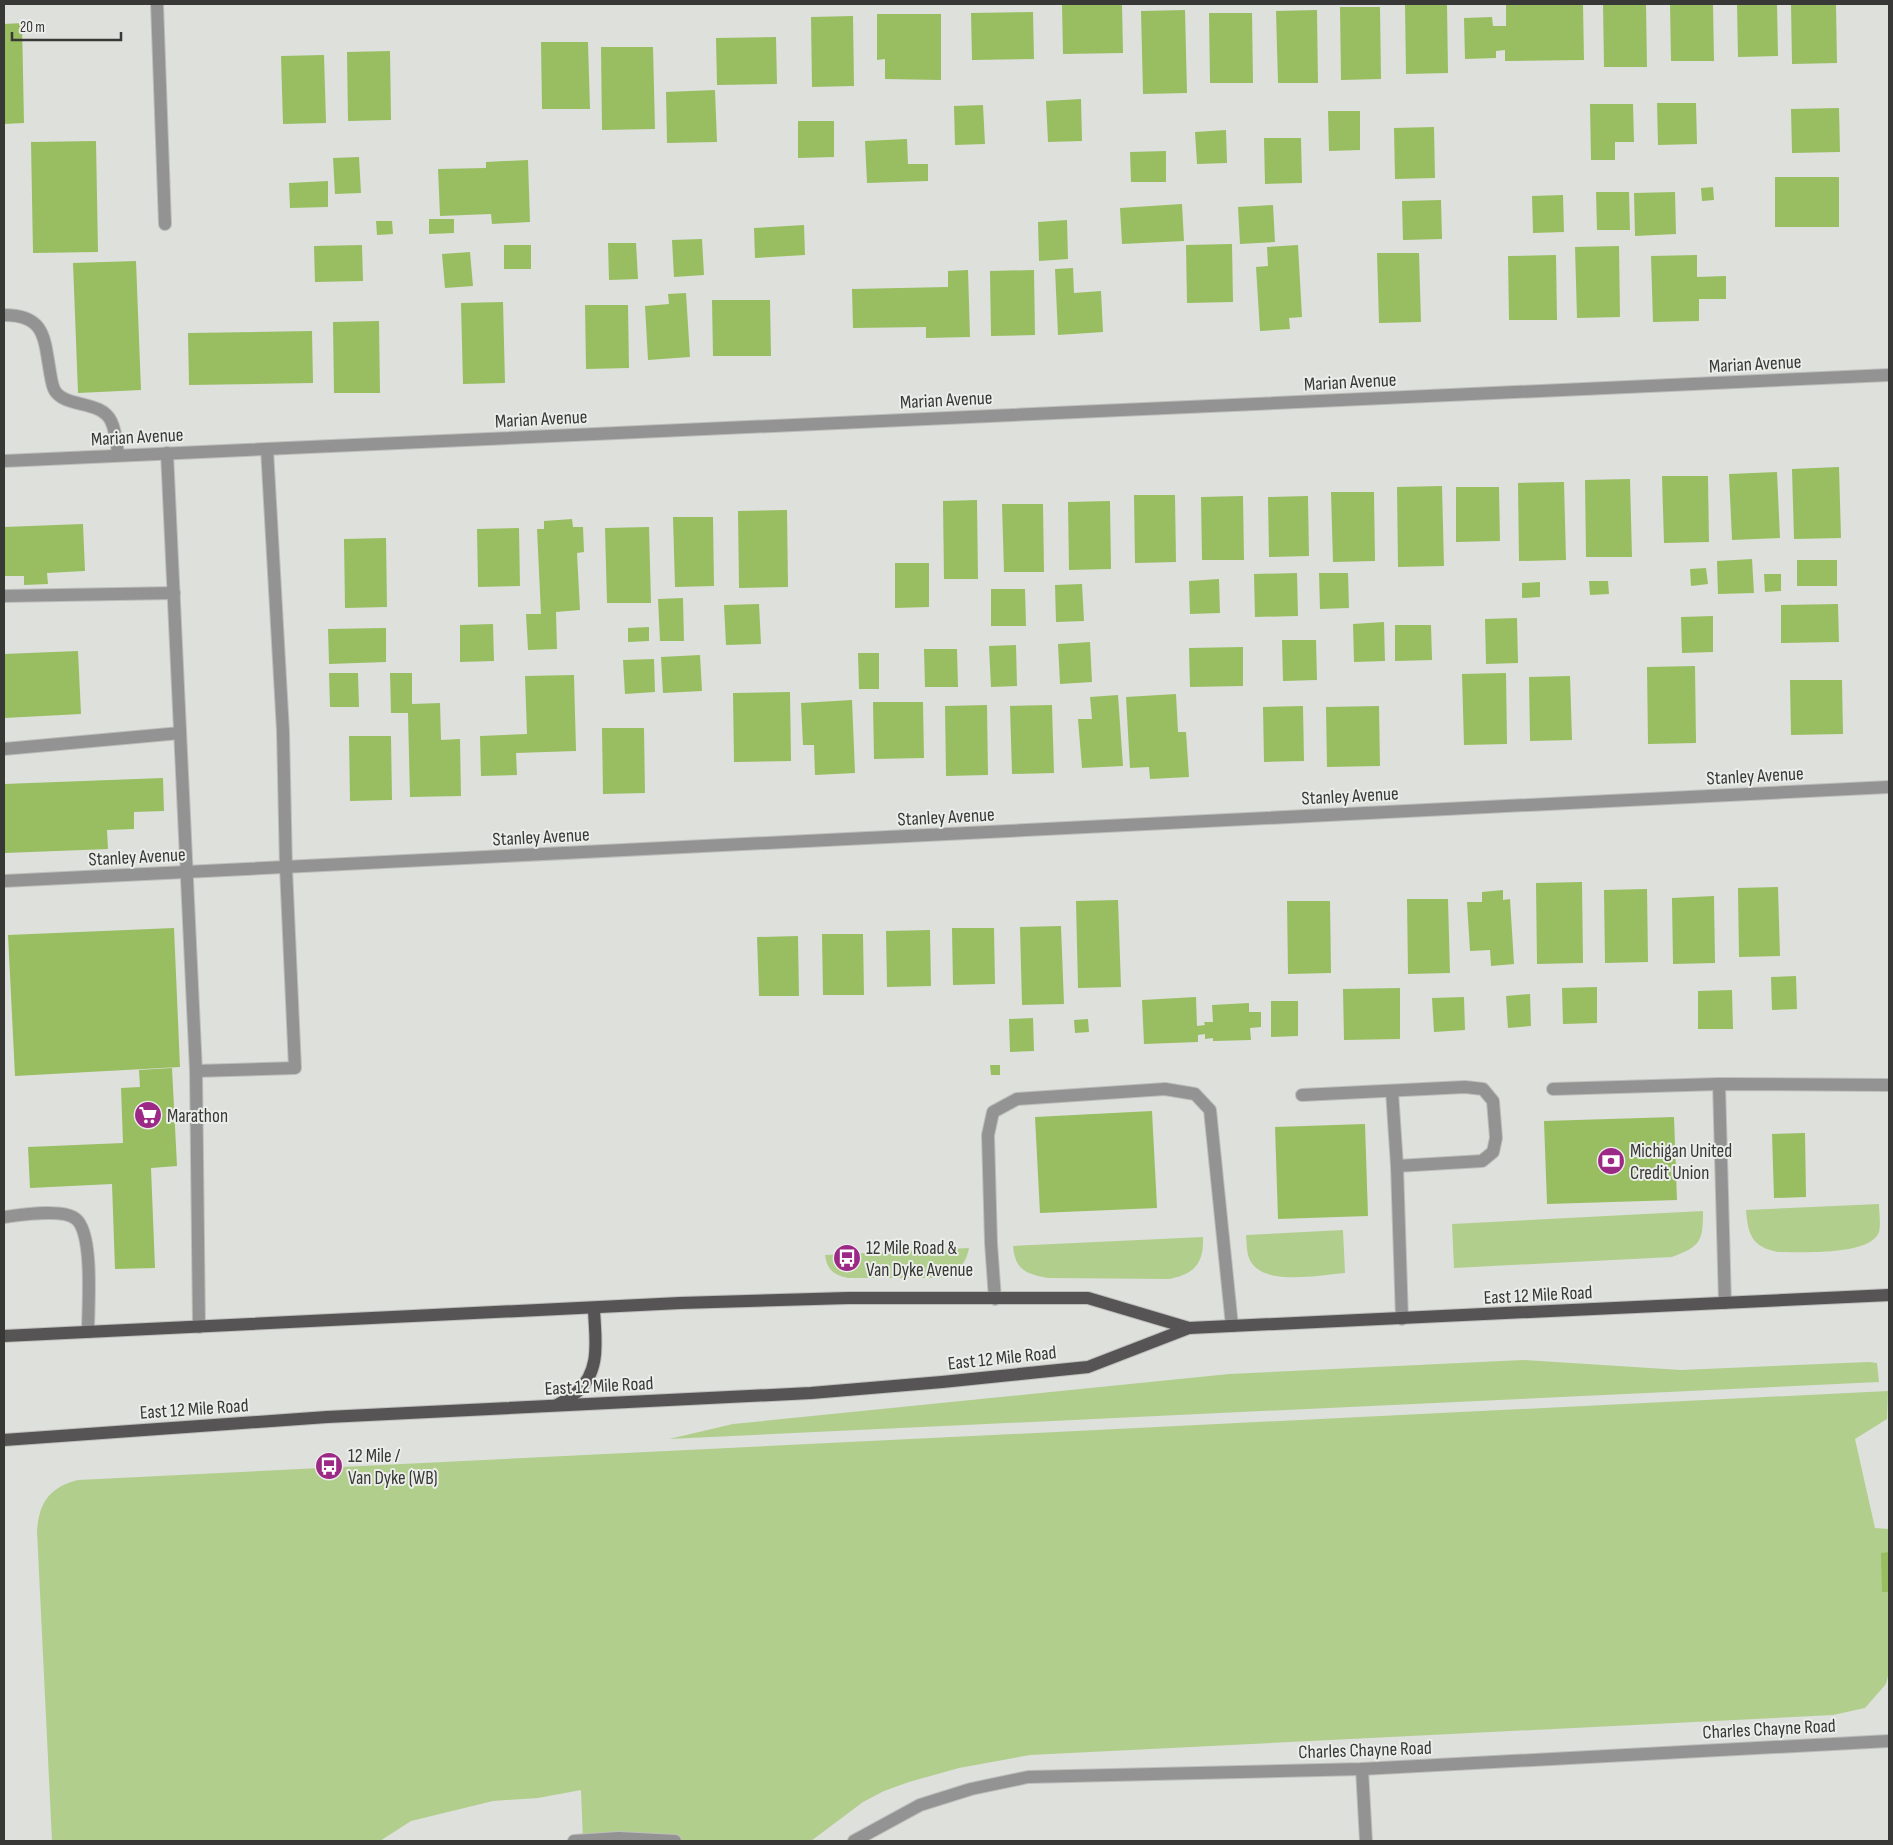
<svg xmlns="http://www.w3.org/2000/svg" width="1893" height="1845" font-family="'Sofia Sans Condensed',sans-serif">
<rect width="100%" height="100%" fill="#dee0dc"/>
<g fill="#b1ce8d">
<path d="M1879 1204C1879 1212 1881 1224 1879 1232 1871 1256 1799 1252 1778 1252 1752 1247 1748 1235 1746 1210Z"/>
<path d="M1703 1211C1703 1241 1701 1246 1672 1257L1454 1268 1452 1224Z"/>
<path d="M1343 1230 1345 1273C1321 1275 1265 1286 1251 1262 1246 1254 1247 1244 1246 1235Z"/>
<path d="M1203 1237C1204 1263 1195 1274 1169 1279L1048 1278C1026 1274 1015 1270 1013 1246Z"/>
<path d="M969 1248C966 1265 956 1274 939 1278H848C833 1275 827 1269 825 1255Z"/>
<path d="M1523 1360 1681 1370 1869 1362 1877 1363 1879 1382 669 1439 733 1424 1229 1374Z"/>
<path d="M1888 1391 1887 1419 1855 1439 1875 1528 1889 1529V1672L1886 1684 1865 1708 1833 1715 1030 1755 959 1768 909 1782 884 1791 863 1802 811 1841H583L581 1790 538 1798 493 1801 411 1821 380 1841H52L37 1531C39 1502 50 1487 78 1480Z"/>
</g>
<g fill="#98be61">
<path d="M1122 4 1123 53 1063 54 1062 5Z"/>
<path d="M1405 4H1447L1448 73 1406 74Z"/>
<path d="M1506 4H1583L1584 60 1505 61V50L1496 51V58L1465 59 1464 18 1492 17 1493 26H1506Z"/>
<path d="M1603 4H1646L1647 67H1604Z"/>
<path d="M1670 4H1713L1714 61H1671Z"/>
<path d="M1737 4H1777L1778 56 1738 57Z"/>
<path d="M1791 4H1836L1837 63 1792 64Z"/>
<path d="M1340 7H1380L1381 79 1341 80Z"/>
<path d="M1185 10 1187 93 1143 94 1141 11Z"/>
<path d="M1317 10 1318 83H1278L1276 11Z"/>
<path d="M1033 12 1034 59 972 60 971 13Z"/>
<path d="M1209 13H1252L1253 83H1210Z"/>
<path d="M877 14H941V80L885 79V59L877 60Z"/>
<path d="M853 16 854 86 812 87 811 17Z"/>
<path d="M22 23 24 123 4 124V24Z"/>
<path d="M776 37 777 84 717 85 716 38Z"/>
<path d="M541 42H588L590 109H542Z"/>
<path d="M601 47H653L655 129 602 130Z"/>
<path d="M390 51 391 120 348 121 347 52Z"/>
<path d="M324 55 326 123 283 124 281 56Z"/>
<path d="M715 90 717 142 667 143 666 92Z"/>
<path d="M1081 99 1082 141 1048 142 1046 101Z"/>
<path d="M1657 103H1696L1697 144 1658 145Z"/>
<path d="M1590 104H1633L1634 142H1615V160H1591Z"/>
<path d="M983 105 985 144 955 145 954 106Z"/>
<path d="M1839 108 1840 152 1792 153 1791 109Z"/>
<path d="M1328 111H1360V150L1329 151Z"/>
<path d="M798 121H834V157L798 158Z"/>
<path d="M1434 127 1435 178 1395 179 1394 128Z"/>
<path d="M1226 130 1227 163 1197 164 1195 132Z"/>
<path d="M1264 138H1301L1302 183 1265 184Z"/>
<path d="M907 139 908 164H928V181L867 183 865 141Z"/>
<path d="M96 141 98 252 33 253 31 142Z"/>
<path d="M1166 151V182H1131L1130 152Z"/>
<path d="M359 157 361 193 335 194 333 158Z"/>
<path d="M528 160 530 222 492 224 491 214 440 216 438 169 486 168V162Z"/>
<rect x="1775" y="177" width="64" height="50"/>
<path d="M328 181V207L290 208 289 183Z"/>
<path d="M1713 187 1714 200 1702 201 1701 188Z"/>
<path d="M1596 192H1629L1630 230H1597Z"/>
<path d="M1675 192 1676 234 1635 236 1634 193Z"/>
<path d="M1563 195 1564 232 1533 233 1532 196Z"/>
<path d="M1441 200 1442 239 1403 240 1402 201Z"/>
<path d="M1182 204 1184 241 1122 244 1120 208Z"/>
<path d="M1273 205 1275 242 1240 244 1238 207Z"/>
<path d="M429 219H454V233L429 234Z"/>
<path d="M1067 220 1068 259 1039 261 1038 222Z"/>
<path d="M376 221H392L393 234 377 235Z"/>
<path d="M804 225 805 255 755 258 754 228Z"/>
<path d="M702 239 704 275 674 277 672 240Z"/>
<path d="M608 243H636L638 279 609 280Z"/>
<path d="M1232 244 1233 302 1187 303 1186 245Z"/>
<path d="M362 245 363 281 315 282 314 246Z"/>
<rect x="504" y="245" width="27" height="24"/>
<path d="M1298 245 1302 317 1289 318 1290 329 1260 331 1256 267 1268 266 1267 247Z"/>
<path d="M1619 246 1620 317 1577 318 1575 247Z"/>
<path d="M470 252 473 286 445 288 442 254Z"/>
<path d="M1377 253H1419L1421 322 1379 323Z"/>
<path d="M1556 255 1557 320H1509L1508 256Z"/>
<path d="M1697 255V277L1726 276V299H1699V321L1653 322 1651 256Z"/>
<path d="M136 261 141 390 78 393 73 263Z"/>
<path d="M1073 268 1074 293 1101 291 1103 332 1058 335 1055 269Z"/>
<path d="M968 270 970 337 926 338V327L853 328 852 289 948 287V271Z"/>
<path d="M1034 270 1035 335 991 336 990 271Z"/>
<path d="M686 293 690 357 648 360 645 306 669 304 668 294Z"/>
<path d="M712 300H770L771 356H713Z"/>
<path d="M503 302 505 383 463 384 461 303Z"/>
<path d="M585 305H628L629 368 586 369Z"/>
<path d="M379 321 380 393H334L333 322Z"/>
<path d="M312 331 313 383 189 385 188 333Z"/>
<path d="M1839 467 1841 538 1794 539 1792 469Z"/>
<path d="M1777 472 1780 538 1732 540 1729 474Z"/>
<path d="M1662 476H1708L1709 542 1664 543Z"/>
<path d="M1630 479 1632 557H1586L1585 480Z"/>
<path d="M1564 482 1566 560 1519 561 1518 483Z"/>
<path d="M1442 486 1444 566 1398 567 1397 487Z"/>
<path d="M1456 487H1499L1500 541 1456 542Z"/>
<path d="M1331 492H1374L1375 561 1333 562Z"/>
<path d="M1134 495H1175L1176 562 1135 563Z"/>
<path d="M1243 496 1244 560H1202L1201 497Z"/>
<path d="M1308 496 1309 556 1269 557 1268 497Z"/>
<path d="M977 500 978 579H944L943 501Z"/>
<path d="M1110 501 1111 569 1069 570 1068 502Z"/>
<path d="M1002 504H1043L1044 572H1004Z"/>
<path d="M787 510 788 587 739 588 738 511Z"/>
<path d="M673 517H713L714 586 675 587Z"/>
<path d="M572 519 573 527H583L584 552 577 553 580 610 556 612 557 649 528 650 526 614H541L537 529H544V521Z"/>
<path d="M83 524 85 571 47 573 48 584 24 585V576H4V527Z"/>
<path d="M649 527 651 603H607L605 528Z"/>
<path d="M519 528 520 586 478 587 477 529Z"/>
<path d="M386 538 387 607 345 608 344 539Z"/>
<path d="M1752 559 1754 593 1718 594 1717 561Z"/>
<rect x="1797" y="560" width="40" height="26"/>
<path d="M895 563H929V607L895 608Z"/>
<path d="M1706 568 1708 584 1691 586 1690 569Z"/>
<path d="M1297 573 1298 616 1255 617 1254 574Z"/>
<path d="M1319 573H1348L1349 608 1320 609Z"/>
<path d="M1764 574H1781V591L1765 592Z"/>
<path d="M1219 579 1220 613 1190 614 1189 581Z"/>
<path d="M1589 581H1608L1609 594 1590 595Z"/>
<path d="M1540 582V597L1522 598V583Z"/>
<path d="M1082 584 1084 621 1056 622 1055 585Z"/>
<path d="M991 589H1025L1026 626H991Z"/>
<path d="M683 598 684 641H660L658 599Z"/>
<path d="M759 604 761 644 726 645 724 605Z"/>
<path d="M1838 604 1839 642 1781 643V605Z"/>
<path d="M1713 616V652L1682 653 1681 617Z"/>
<path d="M1517 618 1518 663 1486 664 1485 619Z"/>
<path d="M1384 622 1385 661 1354 662 1353 624Z"/>
<path d="M493 624 494 661 460 662V625Z"/>
<path d="M1395 625H1431L1432 660 1395 661Z"/>
<path d="M649 627V641L628 642V628Z"/>
<path d="M386 628V662L329 664 328 629Z"/>
<path d="M1282 640H1316L1317 680 1283 681Z"/>
<path d="M1090 642 1092 682 1060 684 1058 644Z"/>
<path d="M1016 645 1017 686 991 687 989 646Z"/>
<path d="M1243 647V686L1190 687 1189 648Z"/>
<path d="M924 649H957L958 687H925Z"/>
<path d="M78 651 81 714 4 718V654Z"/>
<path d="M858 653H879V689H859Z"/>
<path d="M700 655 702 691 663 693 661 657Z"/>
<path d="M654 659 655 692 625 694 623 660Z"/>
<path d="M1695 666 1696 743 1648 744 1647 667Z"/>
<path d="M329 673H358L359 707H330Z"/>
<path d="M390 673H412V704L440 703 441 740 460 739 461 796 410 797 408 713H391Z"/>
<path d="M1506 673 1507 744 1464 745 1462 674Z"/>
<path d="M574 675 576 751 516 753 517 775 481 776 480 736 527 734 525 676Z"/>
<path d="M1570 676 1572 740 1530 741 1529 677Z"/>
<path d="M1790 680H1842L1843 734 1791 735Z"/>
<path d="M790 692 791 761 734 762 733 693Z"/>
<path d="M1176 694 1178 732H1186L1189 777 1150 779 1149 767 1130 768 1126 697Z"/>
<path d="M1118 695 1123 766 1082 768 1078 719H1092L1090 697Z"/>
<path d="M852 700 855 773 815 775 814 745H803L801 703Z"/>
<path d="M873 702H923L924 758 874 759Z"/>
<path d="M987 705 988 775 946 776 945 706Z"/>
<path d="M1052 705 1054 773 1012 774 1010 706Z"/>
<path d="M1303 706 1304 761 1264 762 1263 707Z"/>
<path d="M1379 706 1380 766 1327 767 1326 707Z"/>
<path d="M602 728H644L645 793 603 794Z"/>
<path d="M349 736H391L392 800 350 801Z"/>
<path d="M163 778 164 811 134 812V829L107 830 108 849 5 853 4 784Z"/>
<path d="M1582 882 1583 963 1537 964 1536 883Z"/>
<path d="M1778 887 1780 956 1739 957 1738 888Z"/>
<path d="M1647 889 1648 962 1605 963 1604 890Z"/>
<path d="M1503 890V900L1510 899 1514 964 1491 966 1490 950 1470 951 1467 902H1482V892Z"/>
<path d="M1714 896 1715 963 1673 964 1672 898Z"/>
<path d="M1407 899H1448L1450 973 1408 974Z"/>
<path d="M1118 900 1121 987 1078 988 1076 901Z"/>
<path d="M1287 901H1330L1331 973 1288 974Z"/>
<path d="M1061 926 1064 1004 1022 1005 1020 927Z"/>
<path d="M174 928 180 1067 15 1076 8 935Z"/>
<path d="M952 928H994L995 984 953 985Z"/>
<path d="M930 930 931 986 887 987 886 931Z"/>
<path d="M822 934H863L864 995H823Z"/>
<path d="M798 936 799 996H759L757 937Z"/>
<path d="M1796 976 1797 1009 1772 1010 1771 977Z"/>
<path d="M1597 987V1023L1563 1024 1562 988Z"/>
<path d="M1400 988V1039L1344 1040 1343 989Z"/>
<path d="M1732 990 1733 1029H1698V991Z"/>
<path d="M1530 994 1531 1026 1508 1028 1506 996Z"/>
<path d="M1196 997 1197 1026 1205 1025 1204 1022H1213L1212 1005 1249 1003V1012H1261V1027L1250 1028 1251 1040 1213 1041V1038L1205 1039V1034L1198 1035V1042L1144 1044 1142 1000Z"/>
<path d="M1464 997 1465 1030 1434 1032 1432 998Z"/>
<path d="M1271 1001H1298V1036L1271 1037Z"/>
<path d="M1033 1018 1034 1051 1010 1052 1009 1019Z"/>
<path d="M1088 1019 1089 1032 1075 1033 1074 1020Z"/>
<path d="M990 1065H1000V1075H991Z"/>
<path d="M172 1068 177 1166 151 1168 155 1268 115 1269 112 1184 30 1188 28 1147 123 1143 121 1088 140 1087 139 1070Z"/>
<path d="M1152 1111 1157 1208 1040 1213 1035 1117Z"/>
<path d="M1674 1117 1677 1200 1547 1204 1544 1121Z"/>
<path d="M1365 1124 1368 1216 1278 1219 1275 1127Z"/>
<path d="M1805 1133 1806 1197 1774 1198 1772 1134Z"/>
<path d="M1889 1552V1592H1882L1881 1553Z"/>
</g>
<g fill="none" stroke-linecap="round" stroke-linejoin="round">
<g stroke="#bdbebb" stroke-width="14">
<g id="minor">
<path d="M157 4 165 224"/>
<path d="M4 315C46 315 44 339 50 372 51 378 52 386 55 391 66 408 101 400 111 421 116 431 117 444 118 455"/>
<path d="M167 453 196 1071 199 1327"/>
<path d="M4 461 1889 375"/>
<path d="M4 596 174 593"/>
<path d="M4 749 180 733"/>
<path d="M4 881 1889 787"/>
<path d="M196 1071 295 1068 286 868 283 731 267 449"/>
<path d="M1553 1089 1719 1084"/>
<path d="M1392 1091 1397 1166 1402 1319"/>
<path d="M1302 1095 1465 1087 1483 1089 1493 1101 1496 1138 1493 1152 1482 1161 1397 1166"/>
<path d="M4 1217C20 1215 63 1208 76 1219 94 1234 88 1308 88 1332"/>
<path d="M995 1299 991 1243 988 1135 993 1112 1017 1099 1165 1089 1195 1094 1210 1110 1232 1326"/>
<path d="M1725 1303 1719 1084 1889 1085"/>
<path d="M1362 1769 1366 1841"/>
<path d="M574 1841 619 1838 675 1841"/>
<path d="M854 1841 920 1805 971 1789 1028 1777 1362 1769 1889 1741"/>
</g>
</g>
<g stroke="#bdbebb" stroke-width="14">
<g id="major">
<path d="M4 1336 680 1303 848 1298H1088L1189 1328"/>
<path d="M557 1405C564 1401 571 1397 577 1392 602 1370 595 1338 594 1309"/>
<path d="M4 1440 327 1417 811 1393 942 1382 1088 1367 1189 1328 1889 1295"/>
</g>
</g>
<use href="#minor" stroke="#949394" stroke-width="12"/>
<use href="#major" stroke="#575456" stroke-width="12"/>
</g>
<defs>
<g id="supermarket-disc" transform="scale(1.4375)"><circle r="9.5" fill="#9c2985" stroke="#ebede9"/><path d="M-6-5.5h2.5l.6 2H6L4.5 2H-2.5L-4.4-4H-6ZM-1.5 3.2a1.3 1.3 0 1 0 .1 0ZM3 3.2a1.3 1.3 0 1 0 .1 0Z" fill="#fff"/></g>
<g id="bank-disc" transform="scale(1.4375)"><circle r="9.5" fill="#9c2985" stroke="#ebede9"/><path d="M-6-4H6V4H-6ZM0-2.3a2.3 2.3 0 1 0 0 4.6a2.3 2.3 0 1 0 0-4.6Z" fill="#fff"/></g>
<g id="bus-disc" transform="scale(1.4375)"><circle r="9.5" fill="#9c2985" stroke="#ebede9"/><path d="M-5-6H5V4H4V6H2V4H-2V6H-4V4H-5ZM-3.5-4V0h7V-4ZM-3.5 1.2v1.5H-2V1.2ZM2 1.2v1.5H3.5V1.2Z" fill="#fff"/></g>
</defs>
<g fill-rule="evenodd">
<use href="#supermarket-disc" x="148" y="1115"/>
<use href="#bank-disc" x="1611" y="1161"/>
<use href="#bus-disc" x="847" y="1258"/>
<use href="#bus-disc" x="329" y="1466"/>
</g>
<g text-anchor="middle" stroke-width="4" stroke-linejoin="round" paint-order="stroke">
<g font-size="19" fill="#383837" stroke="#ebede9">
<text transform="translate(1755 363) rotate(-3)" y="7">Marian Avenue</text>
<text transform="translate(1350 381) rotate(-3)" y="7">Marian Avenue</text>
<text transform="translate(946 399) rotate(-3)" y="7">Marian Avenue</text>
<text transform="translate(541 418) rotate(-3)" y="7">Marian Avenue</text>
<text transform="translate(137 436) rotate(-3)" y="7">Marian Avenue</text>
<text transform="translate(1755 775) rotate(-3)" y="7">Stanley Avenue</text>
<text transform="translate(1350 795) rotate(-3)" y="7">Stanley Avenue</text>
<text transform="translate(946 816) rotate(-3)" y="7">Stanley Avenue</text>
<text transform="translate(541 836) rotate(-3)" y="7">Stanley Avenue</text>
<text transform="translate(137 856) rotate(-3)" y="7">Stanley Avenue</text>
<text transform="translate(1538 1294) rotate(-3)" y="7">East 12 Mile Road</text>
<text transform="translate(1002 1357) rotate(-6)" y="7">East 12 Mile Road</text>
<text transform="translate(599 1385) rotate(-3)" y="7">East 12 Mile Road</text>
<text transform="translate(194 1408) rotate(-4)" y="7">East 12 Mile Road</text>
<text transform="translate(1769 1728) rotate(-3)" y="7">Charles Chayne Road</text>
<text transform="translate(1365 1749) rotate(-2)" y="7">Charles Chayne Road</text>
</g>
<g font-size="19" fill="#383837" stroke="#ebede9" text-anchor="start">
<text x="167" y="1122">Marathon</text>
<text x="1630" y="1157">Michigan United<tspan x="1630" dy="22">Credit Union</tspan></text>
<text x="866" y="1254">12 Mile Road &amp;<tspan x="866" dy="22">Van Dyke Avenue</tspan></text>
<text x="348" y="1462">12 Mile /<tspan x="348" dy="22">Van Dyke (WB)</tspan></text>
</g>
</g>
<rect width="1893" height="1845" fill="none" stroke="#383837" stroke-width="10"/>
<path d="M12 32v8h109v-8" fill="none" stroke="#383837" stroke-width="2.5"/>
<text x="20" y="32" font-size="15" fill="#383837" stroke="#ebede9" stroke-width="4" paint-order="stroke">20 m</text>
</svg>
